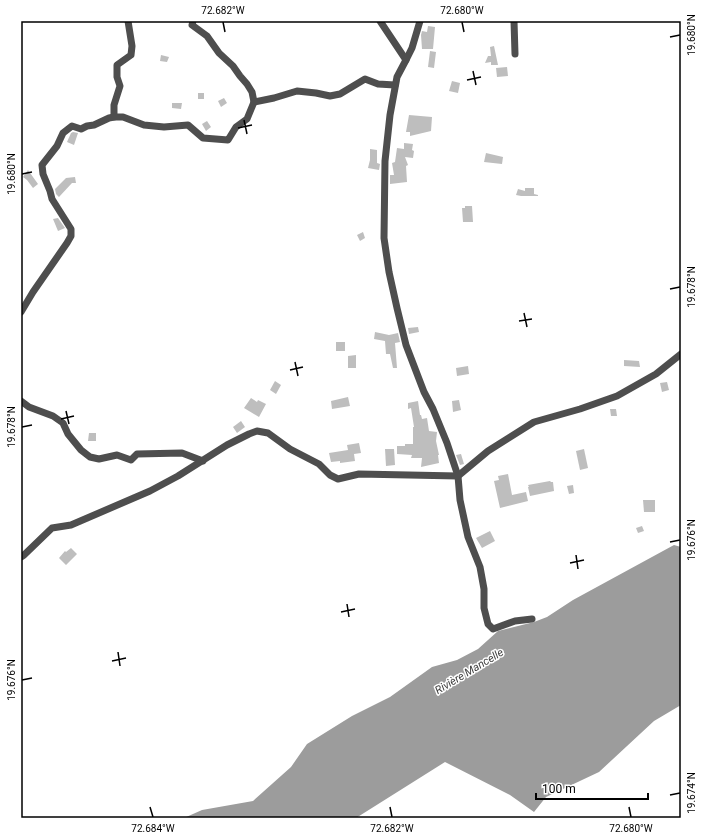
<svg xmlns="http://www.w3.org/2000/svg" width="702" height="839" font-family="Roboto,sans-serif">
<rect width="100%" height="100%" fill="#fff"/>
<path fill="#9c9c9c" d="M674 545 681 547V705L654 721 599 772 546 797 534 812 510 795 445 762 356 818H184L202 810 253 801 291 767 307 744 352 716 390 697 432 667 457 660 478 649 498 631 534 622 547 617 573 600Z"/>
<g fill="#bebebe">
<path d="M428 26 435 27 433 49H422L421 35 422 31 427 32Z"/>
<path d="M494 46 498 65H491V62L485 63 488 56H491L490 47Z"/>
<path d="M430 51 436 52 434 68 428 67Z"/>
<path d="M161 55 169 57 167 62 160 61Z"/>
<path d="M507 67 508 76 497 77 496 68Z"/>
<path d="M452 81 460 83 458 93 449 91Z"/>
<rect x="198" y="93" width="6" height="6"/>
<path d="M224 98 227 103 221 107 218 101Z"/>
<path d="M172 103H182L181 109 172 108Z"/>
<path d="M409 115 432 117 431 131 410 136V132H406Z"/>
<path d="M207 121 211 127 206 131 202 124Z"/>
<path d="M73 132 78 133 74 145 67 142 71 133Z"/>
<path d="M404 143 413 144 412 150 414 151 413 158 405 157 408 165 406 166 407 182 390 184V175H394L392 163 395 162 397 148 404 149Z"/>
<path d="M370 149 377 150V163L380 164 379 170 368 168 370 160Z"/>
<path d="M486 153 503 157 502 164 484 162Z"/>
<path d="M28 170 38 184 33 188 27 180 23 177Z"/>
<path d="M75 177 76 183H72L59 197 56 194 55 189 66 178Z"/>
<path d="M525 188H534V194L538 195V196H521L516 195 518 189 525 191Z"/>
<path d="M465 206H472L473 222H463L462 208H465Z"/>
<path d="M58 218 65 228 58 231 53 219Z"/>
<path d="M363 232 365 238 360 241 357 235Z"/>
<path d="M418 327 419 332 409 334 408 328Z"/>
<path d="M375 332 389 335 398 333 400 342 395 343 397 368H393L390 354H386L385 341 374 339Z"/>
<rect x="336" y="342" width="9" height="9"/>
<path d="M356 355V368H348V356Z"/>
<path d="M624 360 639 361 640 367 624 366Z"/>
<path d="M468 366 469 374 457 376 456 368Z"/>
<path d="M275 381 281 385 276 394 270 390Z"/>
<path d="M667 382 669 390 662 392 660 383Z"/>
<path d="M348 397 350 406 332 409 331 401Z"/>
<path d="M251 398 257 402 258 400 266 404 259 417 244 408Z"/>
<path d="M459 400 461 410 453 412 452 401Z"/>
<path d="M418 401 420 415H421L422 419 427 418 429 431 437 432 436 441 439 455H438L439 463 421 467 422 458H411L412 455 397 454V446H405V444H413V427H414L411 408 408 409V403Z"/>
<path d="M610 409H616L617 416H611Z"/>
<path d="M241 421 245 427 237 433 233 427Z"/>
<path d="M89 433H96V441H88Z"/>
<path d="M359 443 361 453 354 454 355 461 340 463V461L331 462 329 453 348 450 347 445Z"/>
<path d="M385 449H394L395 465 386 466Z"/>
<path d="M584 449 588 468 580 470 576 451Z"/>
<path d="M461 454 464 464 460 465 456 455Z"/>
<path d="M508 474 512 495 526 492 528 501 500 508 494 481 499 480 498 476Z"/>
<path d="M550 481 551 482H553L554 491 530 496 528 487H529L528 485Z"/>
<path d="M573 485 574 493 569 494 567 486Z"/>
<path d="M643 500H655V512H644Z"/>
<path d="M642 526 644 531 638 533 636 528Z"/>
<path d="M490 531 495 541 482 548 476 538Z"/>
<path d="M71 548 77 554 66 565 59 558 65 551 66 552Z"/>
</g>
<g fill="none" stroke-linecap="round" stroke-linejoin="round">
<g stroke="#4e4e4e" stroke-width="7">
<path d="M193 21 192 25 207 36 219 53 233 66 240 76 247 84 252 92 254 102 274 98 297 91 316 93 330 96 340 94 365 79 378 84 395 85"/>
<path d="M380 21 406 60 397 77 390 115 385 161 384 238 389 272 397 308 406 345 424 392 433 409 447 443 458 476 460 500 468 537 480 567 484 589V608L488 624 493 629 515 621 532 619"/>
<path d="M514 21 515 54"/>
<path d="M406 60 412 48 420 21"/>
<path d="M114 117V105L120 86 117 77V65L131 55 132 46 128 21"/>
<path d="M21 312 33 292 67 243 71 236V229L52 199 50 191 43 174 42 165 57 146 63 133 72 126 81 129 87 126 94 125 109 118 114 117H123L144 125 164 127 188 125 203 138 228 140 236 127 247 119 254 102"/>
<path d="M21 401 29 407 53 416 63 423 68 434 81 450 90 457 99 459 117 455 131 460 137 454 182 453 203 461"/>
<path d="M21 557 24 555 52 528 71 525 150 491 178 476 227 445 249 434 257 431 268 433 290 449 319 464 330 475 338 479 359 474 458 476 488 451 534 422 580 409 617 396 656 374 681 354"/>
</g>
</g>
<path fill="none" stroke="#000" stroke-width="1.5" d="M223 22 225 32M462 22 464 32M670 37 680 35M473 71 476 85M467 80 481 77M244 120 247 134M238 128 252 125M22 174 32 172M670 289 680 287M524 313 527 327M519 321 532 319M295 362 298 376M290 370 303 367M66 411 69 424M61 419 74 416M22 427 32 425M670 542 680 540M576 555 578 569M570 563 584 560M347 604 349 617M341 612 355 609M118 652 120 666M112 661 126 658M22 680 32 678M670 795 680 793M150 807 153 817M390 807 392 817M629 807 631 817"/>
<g text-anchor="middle" stroke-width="3" stroke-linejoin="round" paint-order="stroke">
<g font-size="11" font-style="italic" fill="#3d3d3d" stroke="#fff">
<text transform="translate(469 671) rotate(-31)" y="4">Rivière Mancelle</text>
</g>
</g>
<rect width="702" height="839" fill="none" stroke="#ffffff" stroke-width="44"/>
<path d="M536 793v6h112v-6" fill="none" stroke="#000000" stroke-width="2"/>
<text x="542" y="793" font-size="12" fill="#000000" stroke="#ffffff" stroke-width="3" paint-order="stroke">100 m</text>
<rect x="22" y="22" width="658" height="795" fill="none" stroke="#000" stroke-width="1.5"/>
<g font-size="10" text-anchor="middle" fill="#000">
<text x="223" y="14">72.682°W</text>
<text x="462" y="14">72.680°W</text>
<text transform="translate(691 35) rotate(-90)" y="4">19.680°N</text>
<text transform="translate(11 174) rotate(-90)" y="4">19.680°N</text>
<text transform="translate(691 287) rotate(-90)" y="4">19.678°N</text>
<text transform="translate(11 427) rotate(-90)" y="4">19.678°N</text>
<text transform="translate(691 540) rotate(-90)" y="4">19.676°N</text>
<text transform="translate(11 680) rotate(-90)" y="4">19.676°N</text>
<text transform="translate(691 793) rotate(-90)" y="4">19.674°N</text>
<text x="153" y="832">72.684°W</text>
<text x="392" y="832">72.682°W</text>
<text x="631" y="832">72.680°W</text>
</g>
</svg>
